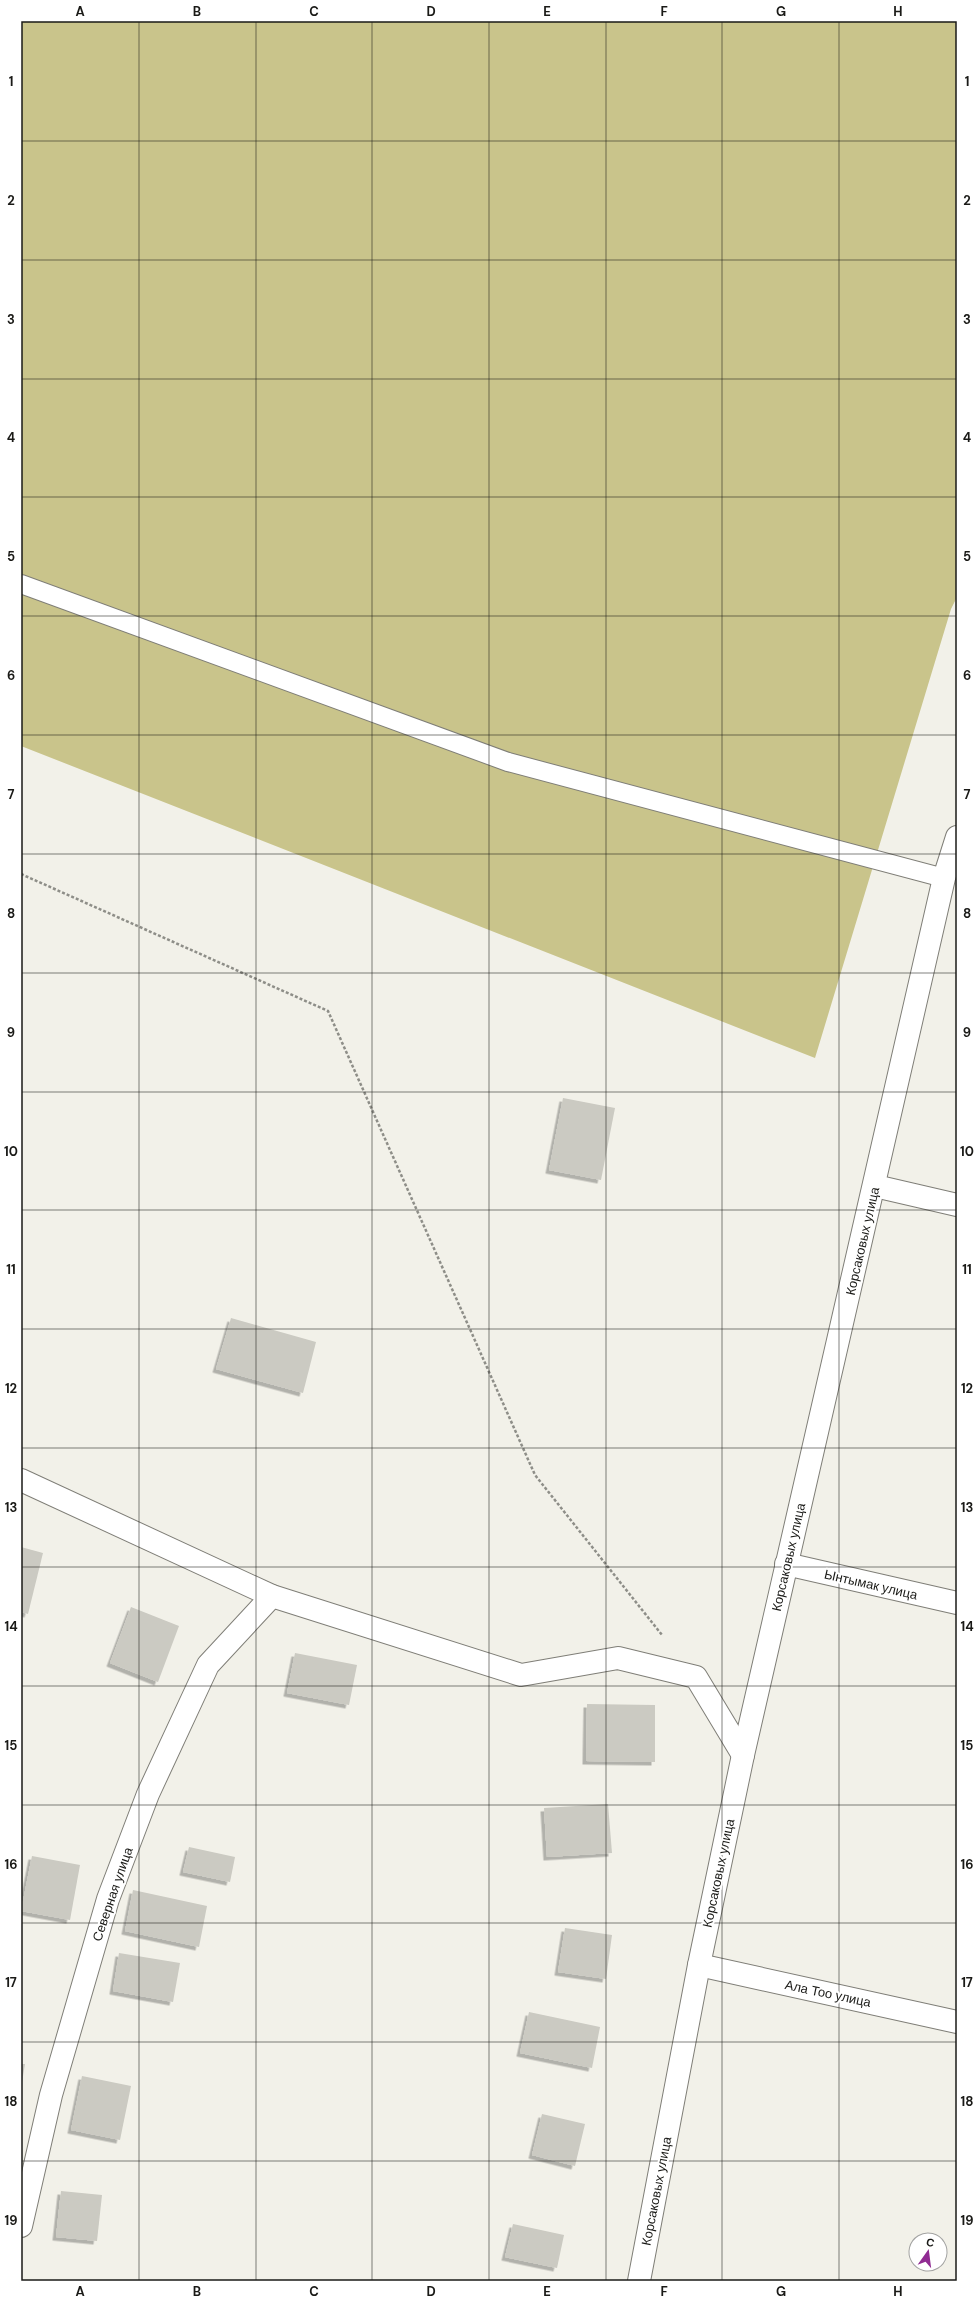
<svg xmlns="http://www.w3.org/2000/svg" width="978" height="2302" font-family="'DM Sans',sans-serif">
<defs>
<filter id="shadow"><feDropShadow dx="-3.5" dy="3.5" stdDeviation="0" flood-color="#0004"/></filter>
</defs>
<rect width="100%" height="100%" fill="#f2f1e9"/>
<path fill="#c9c48b" d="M21 21H957V597L951 609 815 1058 21 746Z"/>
<g fill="#cbcac2" filter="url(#shadow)">
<path d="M563 1098 615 1108 601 1180 549 1170Z"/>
<path d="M231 1318 316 1342 303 1393 216 1369Z"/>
<path d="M21 1547 43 1553 28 1614 21 1612Z"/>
<path d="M131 1607 179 1626 158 1682 110 1663Z"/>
<path d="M295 1653 357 1665 349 1705 287 1693Z"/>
<path d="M587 1704 655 1705V1762L586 1761Z"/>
<path d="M608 1804 612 1853 547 1857 544 1808Z"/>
<path d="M189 1847 235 1857 230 1882 183 1872Z"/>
<path d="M32 1856 80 1865 70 1920 21 1911Z"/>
<path d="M133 1890 207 1906 199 1947 125 1931Z"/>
<path d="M565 1928 612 1935 606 1979 558 1972Z"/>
<path d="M119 1953 180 1963 173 2002 113 1991Z"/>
<path d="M529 2012 600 2027 592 2068 520 2053Z"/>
<path d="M21 2064H25L22 2082H21Z"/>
<path d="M82 2076 131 2086 120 2140 71 2130Z"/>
<path d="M542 2114 585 2124 575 2166 532 2155Z"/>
<path d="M61 2191 102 2195 97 2241 56 2237Z"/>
<path d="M513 2224 564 2235 557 2268 505 2257Z"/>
</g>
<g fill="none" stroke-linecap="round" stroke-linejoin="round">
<g stroke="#7f7e77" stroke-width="20">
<path id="lane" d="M21 584 508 762 944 878"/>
</g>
<g stroke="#7f7e77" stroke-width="24">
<g id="street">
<path d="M875 1186 957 1205"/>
<path d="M21 1480 272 1596 521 1675 618 1658 696 1677 743 1755"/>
<path d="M786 1564 957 1603"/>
<path d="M699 1965 957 2022"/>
<path d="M21 2226 51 2095 108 1899 148 1794 208 1665 272 1596"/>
</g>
</g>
<g stroke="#7f7e77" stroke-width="24">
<path id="secondary" d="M639 2281 699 1965 743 1755 944 878 957 837"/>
</g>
<path stroke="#8e8e88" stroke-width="2.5" stroke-dasharray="3 2" stroke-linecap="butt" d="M21 874 328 1011 535 1475 662 1635"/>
<use href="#lane" stroke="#fff" stroke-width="18"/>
<use href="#street" stroke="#fff" stroke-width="22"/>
<use href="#secondary" stroke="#fff" stroke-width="22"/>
</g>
<path fill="none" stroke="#1a1a17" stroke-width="1" stroke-opacity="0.55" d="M139 21V2281M256 21V2281M372 21V2281M489 21V2281M606 21V2281M722 21V2281M839 21V2281M21 141H957M21 260H957M21 379H957M21 497H957M21 616H957M21 735H957M21 854H957M21 973H957M21 1092H957M21 1210H957M21 1329H957M21 1448H957M21 1567H957M21 1686H957M21 1805H957M21 1923H957M21 2042H957M21 2161H957"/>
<g text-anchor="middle" stroke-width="4" stroke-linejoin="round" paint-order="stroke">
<g font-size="13" fill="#1a1a17" stroke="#fff">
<text transform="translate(862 1241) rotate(-77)" y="5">Корсаковых улица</text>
<text transform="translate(788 1557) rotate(-77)" y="5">Корсаковых улица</text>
<text transform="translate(871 1584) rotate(13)" y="5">Ынтымак улица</text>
<text transform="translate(718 1873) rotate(-78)" y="5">Корсаковых улица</text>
<text transform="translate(112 1894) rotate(-71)" y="5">Северная улица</text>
<text transform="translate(828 1993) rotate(12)" y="5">Ала Тоо улица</text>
<text transform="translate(656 2191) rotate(-79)" y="5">Корсаковых улица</text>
</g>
</g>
<rect width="978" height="2302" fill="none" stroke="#ffffff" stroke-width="44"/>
<g transform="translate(928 2252) rotate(14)"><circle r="19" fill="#ffffff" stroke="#a3a3a2"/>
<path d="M0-3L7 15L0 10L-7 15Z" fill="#902b92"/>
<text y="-6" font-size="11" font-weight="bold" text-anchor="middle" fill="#1a1a17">С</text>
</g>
<rect x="22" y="22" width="934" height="2258" fill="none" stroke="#1a1a17" stroke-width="1.5"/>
<g font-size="13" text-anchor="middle" font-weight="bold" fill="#1a1a17">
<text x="80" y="16">A</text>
<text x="197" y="16">B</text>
<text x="314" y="16">C</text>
<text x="431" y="16">D</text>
<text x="547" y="16">E</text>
<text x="664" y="16">F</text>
<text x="781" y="16">G</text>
<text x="898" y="16">H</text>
<text x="11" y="86">1</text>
<text x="967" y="86">1</text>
<text x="11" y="205">2</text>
<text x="967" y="205">2</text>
<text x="11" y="324">3</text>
<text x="967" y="324">3</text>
<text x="11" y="442">4</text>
<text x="967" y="442">4</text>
<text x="11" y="561">5</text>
<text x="967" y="561">5</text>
<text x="11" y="680">6</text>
<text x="967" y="680">6</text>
<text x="11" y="799">7</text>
<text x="967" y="799">7</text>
<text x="11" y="918">8</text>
<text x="967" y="918">8</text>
<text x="11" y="1037">9</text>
<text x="967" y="1037">9</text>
<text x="11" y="1156">10</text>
<text x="967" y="1156">10</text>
<text x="11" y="1274">11</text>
<text x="967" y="1274">11</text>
<text x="11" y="1393">12</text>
<text x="967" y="1393">12</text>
<text x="11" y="1512">13</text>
<text x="967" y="1512">13</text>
<text x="11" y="1631">14</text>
<text x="967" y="1631">14</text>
<text x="11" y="1750">15</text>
<text x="967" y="1750">15</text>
<text x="11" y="1869">16</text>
<text x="967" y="1869">16</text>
<text x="11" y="1987">17</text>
<text x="967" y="1987">17</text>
<text x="11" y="2106">18</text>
<text x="967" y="2106">18</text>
<text x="11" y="2225">19</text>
<text x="967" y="2225">19</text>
<text x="80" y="2296">A</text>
<text x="197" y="2296">B</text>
<text x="314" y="2296">C</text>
<text x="431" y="2296">D</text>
<text x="547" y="2296">E</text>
<text x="664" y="2296">F</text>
<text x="781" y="2296">G</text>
<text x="898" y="2296">H</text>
</g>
</svg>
